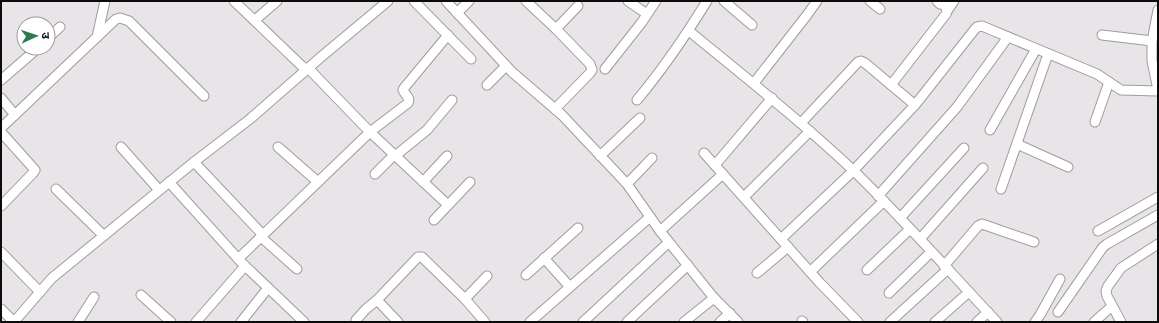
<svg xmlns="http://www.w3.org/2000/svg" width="1159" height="323" font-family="Lato,'Noto Sans Devanagari',sans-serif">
<rect width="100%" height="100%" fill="#e8e4e7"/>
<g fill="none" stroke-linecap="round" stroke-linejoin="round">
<g stroke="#9f9b9e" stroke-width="11">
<g id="minor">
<path d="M234 1 306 70"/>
<path d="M414 1 471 59"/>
<path d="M446 1 512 72 562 115 627 184 660 231 714 298 738 322"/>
<path d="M526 1 556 29 590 64 592 70 590 73 555 109"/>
<path d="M628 1 647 14"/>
<path d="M724 1 752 25"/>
<path d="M870 1 880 9"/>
<path d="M937 1 940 4 946 5 947 11 954 1"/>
<path d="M1158 10 1152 41V61L1158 90"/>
<path d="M457 13 469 1"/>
<path d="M255 20 277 1"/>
<path d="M556 29 578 6"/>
<path d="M689 31C745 77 802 122 855 172 904 220 950 272 997 322"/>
<path d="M1102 35 1152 41"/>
<path d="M97 37 105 1"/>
<path d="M48 38 60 27"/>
<path d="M308 68 370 132 448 205"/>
<path d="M605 69 642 22 656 1"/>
<path d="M1 80 38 48"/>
<path d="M754 83 807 15 817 1"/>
<path d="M487 85 506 66"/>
<path d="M891 85 946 14 947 11"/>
<path d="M1 98 15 115"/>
<path d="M637 100C663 69 686 35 707 1"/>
<path d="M1095 122 1109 82"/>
<path d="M801 123 858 62 861 61 865 63 915 105"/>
<path d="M1 128 116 19 120 18 129 21 204 96"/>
<path d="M990 130 1036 49"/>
<path d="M1 132 35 170 33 173 1 206"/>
<path d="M1017 144 1068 167"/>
<path d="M121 147 159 190"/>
<path d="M278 147 318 182"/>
<path d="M704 153 820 283 858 322"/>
<path d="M395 156 427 130 452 100"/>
<path d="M600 156 640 118"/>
<path d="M194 162 263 235"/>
<path d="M715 165 772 98"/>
<path d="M375 174 394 155"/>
<path d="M169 182 241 262 304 322"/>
<path d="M423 182 447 156"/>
<path d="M627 184 652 158"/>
<path d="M56 189 103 235"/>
<path d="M1001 189 1048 54"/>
<path d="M878 196 957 107 1008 37"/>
<path d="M744 197 810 131"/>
<path d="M900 218 964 148"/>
<path d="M434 220 470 182"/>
<path d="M660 231 723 174"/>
<path d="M1098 231 1158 197"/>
<path d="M261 237 297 269"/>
<path d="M781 239 853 171 915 105 975 29 977 27 982 26 1097 74 1121 90 1158 91"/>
<path d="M920 239 983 168"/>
<path d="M1 252 40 292"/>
<path d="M544 258 570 287"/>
<path d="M238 259 370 132 408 103C411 98 405 95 403 90L404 88 448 35"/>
<path d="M944 266 978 226 982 224 1034 242"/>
<path d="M867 270 910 229"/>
<path d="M810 272 884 201"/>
<path d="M757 273 788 247"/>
<path d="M526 275 578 228"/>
<path d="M889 293 931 252"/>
<path d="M141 295 171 322"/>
<path d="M465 299 487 276"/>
<path d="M377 300 398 322"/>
<path d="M1 309 14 322"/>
<path d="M1058 312 1103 247 1107 244 1158 215"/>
<path d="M802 321 803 322"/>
<path d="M14 322 52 278 194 162 250 119 321 57 388 1"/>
<path d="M78 322 94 297"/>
<path d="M196 322 245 266"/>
<path d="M241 322 268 288"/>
<path d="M356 322V320L366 309 377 300 418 257H422L465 299 485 322"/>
<path d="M530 322 650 217"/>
<path d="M583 322 669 242"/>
<path d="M627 322 688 265"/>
<path d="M684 322 714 298"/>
<path d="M720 322 730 313"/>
<path d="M890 322 948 269"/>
<path d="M935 322 969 292"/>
<path d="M977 322 988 312"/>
<path d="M1035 322 1040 315 1060 279"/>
<path d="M1094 322 1112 306"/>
<path d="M1121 322 1107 296 1106 291 1108 286 1121 268 1158 244"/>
</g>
</g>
<use href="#minor" stroke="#fff" stroke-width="9"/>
</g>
<rect width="1159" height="323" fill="none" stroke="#0c0b0c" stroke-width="4"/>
<g transform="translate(36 36) rotate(87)"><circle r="19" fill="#ffffff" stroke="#9e9d9e"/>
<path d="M0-3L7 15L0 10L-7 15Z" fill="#2a7c4e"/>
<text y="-6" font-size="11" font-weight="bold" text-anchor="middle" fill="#0c0b0c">उ</text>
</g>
</svg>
